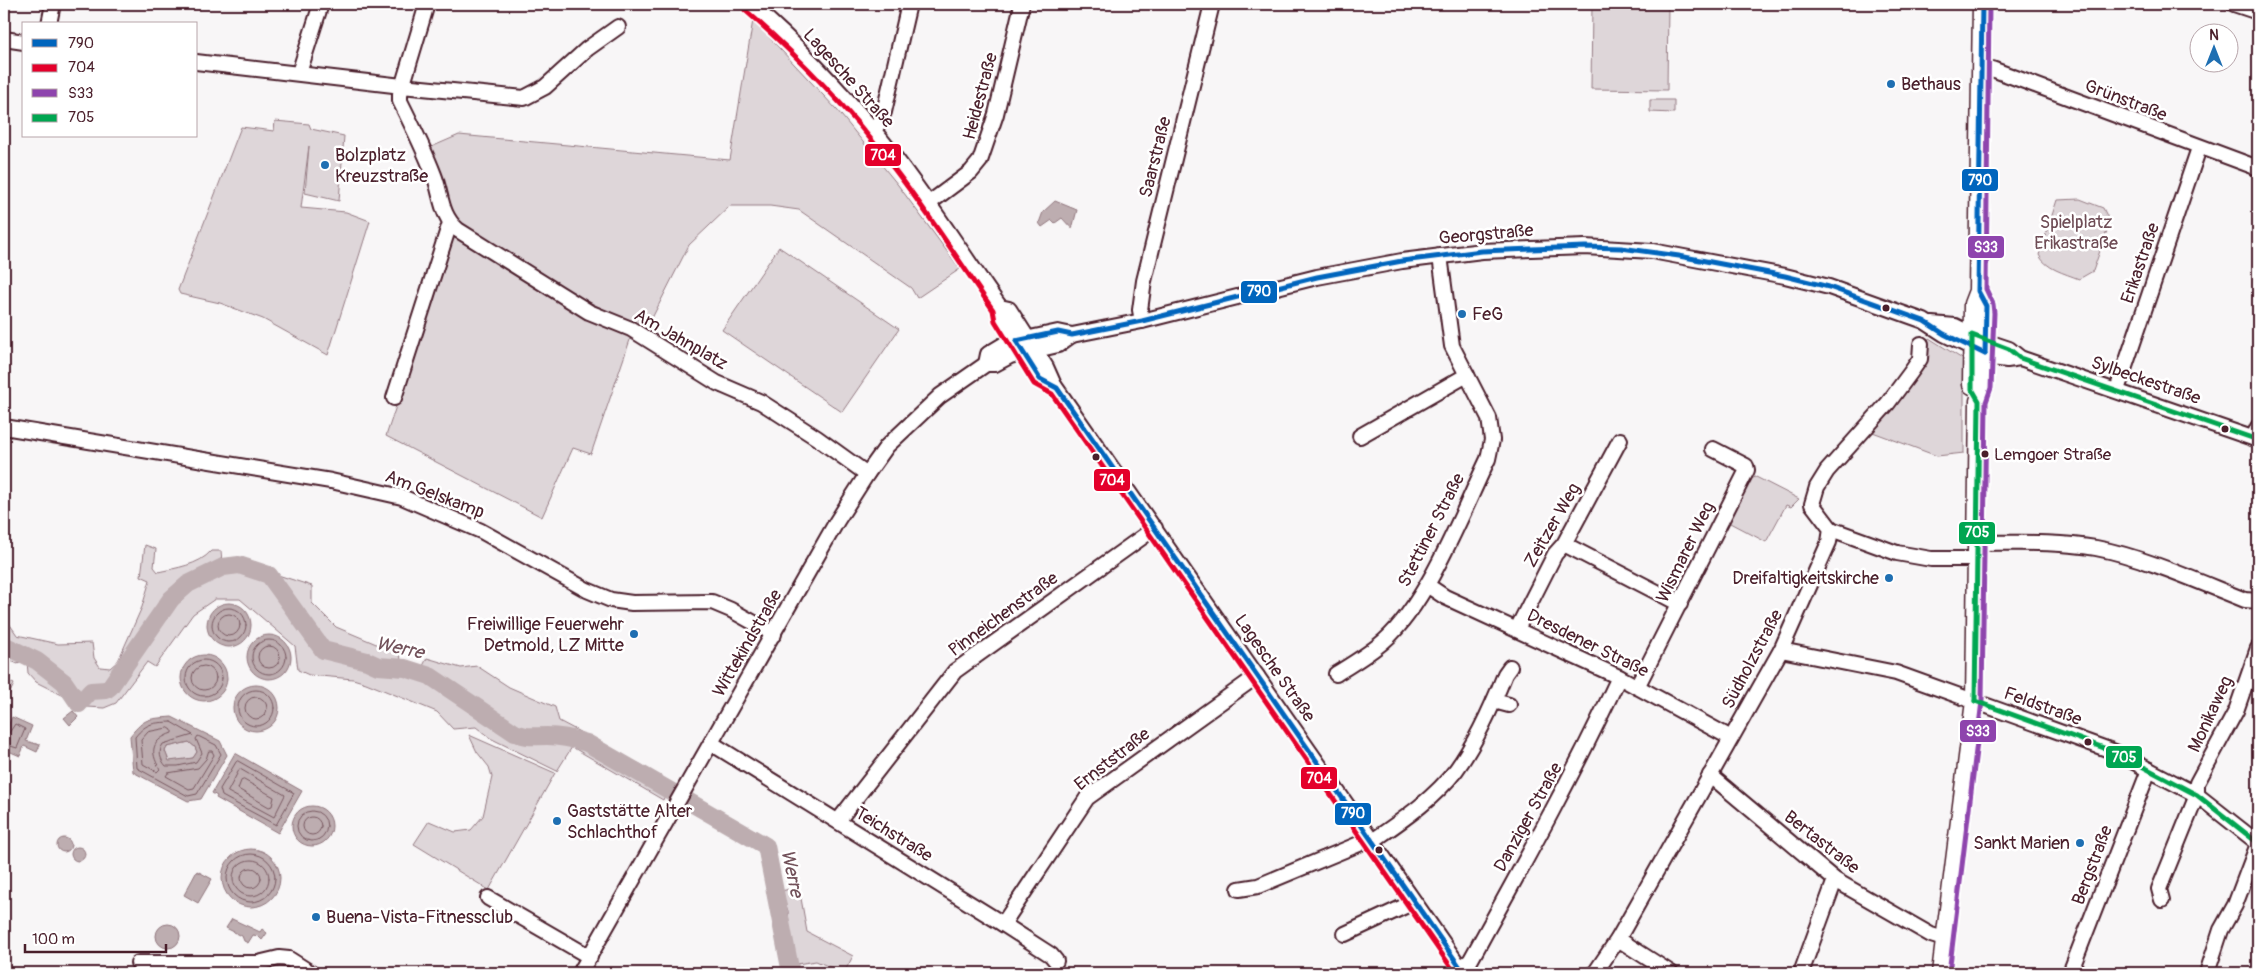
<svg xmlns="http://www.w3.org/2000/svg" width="2262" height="977" font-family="Pangolin,sans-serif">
<rect width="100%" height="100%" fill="#f8f6f7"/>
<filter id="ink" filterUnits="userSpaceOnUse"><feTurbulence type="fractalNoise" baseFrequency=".02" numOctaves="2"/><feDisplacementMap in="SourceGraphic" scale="10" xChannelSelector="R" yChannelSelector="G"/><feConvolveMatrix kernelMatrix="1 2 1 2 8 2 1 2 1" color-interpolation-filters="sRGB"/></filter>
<g filter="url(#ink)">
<g fill="#ded6d9" stroke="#947a82">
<path d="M1592 4H1668L1667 90 1591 89Z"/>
<path d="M753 20 837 110 898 185 960 269 917 298 911 288 799 210 770 206H730L689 245 646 330 567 291 465 228 451 215 438 165 429 148 459 135 730 160Z"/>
<path d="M1650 100H1674V113L1650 112Z"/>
<path d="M275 121 309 124 311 129 344 136 339 201 305 193 309 146 301 208 346 212 370 221 328 355 263 319 220 303 180 294 178 290 241 127 274 131Z"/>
<path d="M2080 199 2103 208 2110 222 2093 271 2079 279C2064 273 2046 269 2039 255L2057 200Z"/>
<path d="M454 233 632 334 591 454 573 448 542 517 386 436Z"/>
<path d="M779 247 899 329 842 412 722 330Z"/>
<path d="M1929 338 1964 360V453L1937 456 1870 431 1916 372Z"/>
<path d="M1756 477 1799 499 1791 507 1786 505 1766 542 1728 522 1750 479Z"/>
<path d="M145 545 156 549 154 567 158 572C176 568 199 565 211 551H221L222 562 262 577 278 575 312 586V603L336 627 400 654 401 660 422 668 427 658 461 668 477 666 509 687 555 707 559 721 642 765 670 784 663 800 572 747 557 771 490 738 476 727 453 729 437 712 366 683 353 679 309 675 298 670 295 646 240 599H215L193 614 155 667 147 662 116 703 104 708 86 707 36 682 28 673 27 662 23 660 18 664 4 658V616L17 635 58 644 92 643 94 658 100 667 110 668 118 661 142 607 150 580 141 576Z"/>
<path d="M4 679 14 684 4 706Z"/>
<path d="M469 735 555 773 489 890 414 844 429 821 455 832 471 830 483 816 492 777 489 767 477 752Z"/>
<path d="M189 742 195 747 197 752 193 758 169 762 165 751 167 747Z"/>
<path d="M799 887 807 932 853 956 844 973 816 961 797 964 790 935 788 911 781 891Z"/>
</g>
<g fill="#bdadb0" stroke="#8f747b" fill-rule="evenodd">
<path d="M1055 201 1077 210 1072 229 1062 218 1055 223 1052 220 1042 227 1039 223 1043 212Z"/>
<circle cx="229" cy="625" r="22"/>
<circle cx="269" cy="657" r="22"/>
<circle cx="204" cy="678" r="23"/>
<circle cx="256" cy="708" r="23"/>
<path d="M73 711 78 717 70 725 64 718Z"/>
<path d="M12 717 32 726 26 741 40 745 37 752 24 746 20 756 4 749V735Z"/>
<path d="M172 717 220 741 227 755 201 799 188 801 133 772 130 736C145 717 149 719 172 717ZM189 742 195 747 197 752 193 758 169 761 165 751 167 747Z"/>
<path d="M235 753 302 791 278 833 216 798 217 796 212 793Z"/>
<circle cx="312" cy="826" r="20"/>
<circle cx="64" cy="845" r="7"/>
<circle cx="78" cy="854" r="7"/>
<circle cx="251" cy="878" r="29"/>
<path d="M197 871 212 879 198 903 184 895Z"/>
<path d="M232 919 260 932 262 929 267 933 262 940 258 936 253 935 248 943 244 941 242 936 226 928Z"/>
<circle cx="168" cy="936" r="12"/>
</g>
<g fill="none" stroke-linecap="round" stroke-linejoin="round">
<g stroke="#785860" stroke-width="1">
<circle cx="229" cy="625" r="17"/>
<circle cx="229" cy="625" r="11"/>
<circle cx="269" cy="657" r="17"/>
<circle cx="269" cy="657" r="11"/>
<circle cx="204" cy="678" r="18"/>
<circle cx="204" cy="678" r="12"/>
<circle cx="256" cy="708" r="18"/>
<circle cx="256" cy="708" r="11"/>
<path d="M171 722 193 735 163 744C158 752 160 759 166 766H178L196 762 202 753 196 739 198 736 216 745 221 754 197 794 188 796 137 768 135 737C147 722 154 723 171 722Z"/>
<path d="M169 728 172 730V733C152 740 149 751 160 769L157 772 143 764 141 740 148 732Z"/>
<path d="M4 735 9 733 15 724 25 729 17 748 4 744"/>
<path d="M209 751H212L214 755 194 788 189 789 166 776 168 773 198 768 206 759Z"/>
<path d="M238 761 294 793 276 825 222 796 220 789 236 762Z"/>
<path d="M240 769 285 795 274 817 228 792Z"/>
<path d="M244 780 274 797 272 806 269 807 238 789 241 781Z"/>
<circle cx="312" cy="826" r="15"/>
<circle cx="312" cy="826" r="9"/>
<circle cx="251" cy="878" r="24"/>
<circle cx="251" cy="878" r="18"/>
<circle cx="251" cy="878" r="10"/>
</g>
<path stroke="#bdadb0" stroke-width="18" d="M4 645 37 661 64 682 79 704 91 691 106 690 110 687 171 599 188 584 223 567 239 565 269 575 323 650 367 661 378 666 405 668 430 676 515 733C531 738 531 736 547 736 561 736 574 739 587 743L766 846 791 973"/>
<g stroke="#4a1f2b" stroke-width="18">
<g id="minor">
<path d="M427 4 400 94V101C412 125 424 149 434 175 442 195 440 215 458 230L589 312 631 329 717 383 761 402 817 438 867 474"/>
<path d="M750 4C797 44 840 90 879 137 923 191 960 251 1000 307L1009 309 1046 367 1054 385 1464 973"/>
<path d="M2234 4 2258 12"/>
<path d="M49 24 53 4"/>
<path d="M4 39 24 42"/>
<path d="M196 62 402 86 524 98 545 87 587 49 618 27"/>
<path d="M1981 69H1992L2258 168"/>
<path d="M299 73 321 4"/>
<path d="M873 131 880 122 884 112 909 4"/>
<path d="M928 204 971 172 980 161 996 114 1022 4"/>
<path d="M1000 307V314L1034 370 1040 379 1054 385"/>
<path d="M1142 321 1140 310 1144 281 1212 4"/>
<path d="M1932 324 1955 326 1985 341 2009 349 2020 358 2258 440"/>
<path d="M986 364 988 354 1003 345 1016 341 1058 332 1072 335 1142 321 1317 277 1402 261 1482 251 1585 247 1652 251 1785 276 1829 287 1924 321 1944 334 1993 358 2007 360 2020 358"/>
<path d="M2117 390 2199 148"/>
<path d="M394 398 450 223"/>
<path d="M4 427 331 481 402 497 481 531 587 590 611 600 632 603 712 602 731 610 774 634"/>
<path d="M1360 436 1467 375"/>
<path d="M2253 438 2258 427"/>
<path d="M1831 529 1897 553 1931 559H1977"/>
<path d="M1977 543C2016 543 2057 541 2096 548 2144 557 2199 582 2245 600L2258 601"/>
<path d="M1564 544 1680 604"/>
<path d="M1427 585 1445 597 1619 677 1731 738"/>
<path d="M1517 629 1555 554 1564 544 1620 440"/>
<path d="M1781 650 1896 673 2115 752 2197 795 2258 843"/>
<path d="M1336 674C1352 664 1369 654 1384 641 1428 602 1462 513 1488 459L1492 440 1489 418 1452 346 1440 256"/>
<path d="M1637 687 1747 470 1746 466 1713 449"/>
<path d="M1494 701 1509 705"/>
<path d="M711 743 1003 924 1051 955 1056 961"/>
<path d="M1710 775 1835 880 1931 935 1947 940"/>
<path d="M838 821 955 671 1155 528"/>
<path d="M1371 842C1401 821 1433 800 1456 770 1477 741 1492 707 1505 674L1510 667"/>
<path d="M1239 889 1258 886 1359 844 1368 837"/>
<path d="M488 898 590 957"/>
<path d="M2162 900 2159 889 2197 795V783L2236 711 2258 648"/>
<path d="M1003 924 1087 798 1257 676"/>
<path d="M1345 934 1414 902"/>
<path d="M1618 939 1671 973"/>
<path d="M138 963H258L279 958 289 959 311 973"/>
<path d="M1460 968 1470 961C1522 867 1574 774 1619 677"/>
<path d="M580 973 837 521 867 474 887 446 940 396 986 364H995L1010 356 1058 345 1072 335"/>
<path d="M1595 973 1618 939 1781 650 1829 542 1831 529 1812 504 1817 487 1827 471 1888 403 1911 372 1920 359 1921 344"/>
<path d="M1801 973 1835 880"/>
<path d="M2070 973 2149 770"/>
<path d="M2207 973 2221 930 2235 905 2258 844"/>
</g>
</g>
<g stroke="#4a1f2b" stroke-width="21">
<g id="major">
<path d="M1972 385 1973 304 1978 291 1982 4"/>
<path d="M1941 973 1975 701 1979 401 1984 388 1985 341"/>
</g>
</g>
<use href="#minor" stroke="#fff" stroke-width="14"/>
<use href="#major" stroke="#fff" stroke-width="18"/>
<g stroke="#fff" stroke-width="9">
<g id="bus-1">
<path d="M1982 4 1978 291 1986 306 1985 354"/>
<path d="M1016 341 1058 332 1072 335 1142 321 1317 277 1402 261 1482 251 1585 247 1621 248 1679 256 1785 276 1829 287 1924 321 1944 334 1985 354"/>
<path d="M1016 341 1040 379 1057 388 1464 973"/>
</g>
</g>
<g stroke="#fff" stroke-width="9">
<path id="bus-2" d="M745 10C797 55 846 106 888 161 926 209 958 260 993 310L995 321 1034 384 1052 394 1455 973"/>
</g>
<g stroke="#fff" stroke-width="9">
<path id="bus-3" d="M1949 973 1982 701 1986 402 1991 388 1994 313 1993 304 1986 289 1989 4"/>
</g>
<g stroke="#fff" stroke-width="9">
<g id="bus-4">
<path d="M1975 701 1979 401 1972 389V335L2009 349 2020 358 2258 440"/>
<path d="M1975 701 2115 752 2197 795 2258 843"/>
</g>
</g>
<use href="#bus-1" stroke="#0065bd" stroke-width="5"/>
<use href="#bus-2" stroke="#e4002b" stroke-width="5"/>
<use href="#bus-3" stroke="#8e44ad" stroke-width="5"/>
<use href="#bus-4" stroke="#00a651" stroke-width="5"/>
</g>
</g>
<g fill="#1f6fb2" stroke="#fff" stroke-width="2">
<circle cx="1891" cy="84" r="5"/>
<circle cx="325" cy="165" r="5"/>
<circle cx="1462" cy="314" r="5"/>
<circle cx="1889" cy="578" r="5"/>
<circle cx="634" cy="634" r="5"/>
<circle cx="557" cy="821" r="5"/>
<circle cx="2080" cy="843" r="5"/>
<circle cx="316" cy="917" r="5"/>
</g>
<g fill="#4a1f2b" stroke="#fff" stroke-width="2">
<circle cx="1886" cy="308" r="4.5"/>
<circle cx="2225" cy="429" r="4.5"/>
<circle cx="1985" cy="454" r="4.5"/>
<circle cx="1096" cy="457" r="4.5"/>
<circle cx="2088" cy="742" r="4.5"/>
<circle cx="1379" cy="850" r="4.5"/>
</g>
<g text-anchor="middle" stroke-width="5" stroke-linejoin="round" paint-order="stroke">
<g font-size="17" fill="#4a1f2b" stroke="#fff" text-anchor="start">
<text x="1994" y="460">Lemgoer Straße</text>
</g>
<g font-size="18" fill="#4a1f2b" stroke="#fff">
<text transform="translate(849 78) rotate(48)" y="6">Lagesche Straße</text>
<text transform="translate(980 96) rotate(-75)" y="6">Heidestraße</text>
<text transform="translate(2126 100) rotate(21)" y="6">Grünstraße</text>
<text transform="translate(1155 157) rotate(-76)" y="6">Saarstraße</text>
<text transform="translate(1486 234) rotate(-5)" y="6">Georgstraße</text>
<text transform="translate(2140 263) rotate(-71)" y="6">Erikastraße</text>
<text transform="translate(681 339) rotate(30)" y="6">Am Jahnplatz</text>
<text transform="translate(2146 380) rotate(19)" y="6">Sylbeckestraße</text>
<text transform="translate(435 494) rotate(21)" y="6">Am Gelskamp</text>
<text transform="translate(1552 525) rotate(-60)" y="6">Zeitzer Weg</text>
<text transform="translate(1431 530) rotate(-63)" y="6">Stettiner Straße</text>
<text transform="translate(1685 552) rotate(-64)" y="6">Wismarer Weg</text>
<text transform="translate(1003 614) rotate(-36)" y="6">Pinneichenstraße</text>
<text transform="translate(747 643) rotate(-60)" y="6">Wittekindstraße</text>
<text transform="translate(1588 643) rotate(26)" y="6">Dresdener Straße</text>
<text transform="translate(1752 659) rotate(-62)" y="6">Südholzstraße</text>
<text transform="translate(1275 668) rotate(55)" y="6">Lagesche Straße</text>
<text transform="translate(2043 706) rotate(20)" y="6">Feldstraße</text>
<text transform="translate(2210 714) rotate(-65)" y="6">Monikaweg</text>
<text transform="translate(1112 759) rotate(-38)" y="6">Ernststraße</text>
<text transform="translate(1528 817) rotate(-61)" y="6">Danziger Straße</text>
<text transform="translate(894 834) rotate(32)" y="6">Teichstraße</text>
<text transform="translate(1822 842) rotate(38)" y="6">Bertastraße</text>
<text transform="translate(2092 865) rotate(-69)" y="6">Bergstraße</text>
</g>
<g font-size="18" fill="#4a1f2b" stroke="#fff" text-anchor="start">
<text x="1901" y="90">Bethaus</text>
<text x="335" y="161">Bolzplatz<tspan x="335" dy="21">Kreuzstraße</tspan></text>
<text x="1472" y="320">FeG</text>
<text x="1879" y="584" text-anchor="end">Dreifaltigkeitskirche</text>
<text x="624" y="630" text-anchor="end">Freiwillige Feuerwehr<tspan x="624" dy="21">Detmold, LZ Mitte</tspan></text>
<text x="567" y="817">Gaststätte Alter<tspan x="567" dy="21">Schlachthof</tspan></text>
<text x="2070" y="849" text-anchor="end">Sankt Marien</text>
<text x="326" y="923">Buena-Vista-Fitnessclub</text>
</g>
<g font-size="18" fill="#6f4d56" stroke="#fff">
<text x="2076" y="228">Spielplatz<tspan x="2076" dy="21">Erikastraße</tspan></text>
</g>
<g font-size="19" font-style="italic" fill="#72515a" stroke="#fff">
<text transform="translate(400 647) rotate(12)" y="7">Werre</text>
<text transform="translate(793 873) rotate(78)" y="7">Werre</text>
</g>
</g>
<g stroke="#fff" stroke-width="2">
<rect x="864" y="143" width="38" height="24" rx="5" fill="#e4002b"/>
<rect x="1961" y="168" width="38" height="24" rx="5" fill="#0065bd"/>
<rect x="1967" y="235" width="38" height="24" rx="5" fill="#8e44ad"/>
<rect x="1240" y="280" width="38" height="24" rx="5" fill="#0065bd"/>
<rect x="1093" y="468" width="38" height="24" rx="5" fill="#e4002b"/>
<rect x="1958" y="521" width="38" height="24" rx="5" fill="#00a651"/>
<rect x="1959" y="719" width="38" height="24" rx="5" fill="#8e44ad"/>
<rect x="2105" y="745" width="38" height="24" rx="5" fill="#00a651"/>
<rect x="1300" y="766" width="38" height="24" rx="5" fill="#e4002b"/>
<rect x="1334" y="802" width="38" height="24" rx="5" fill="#0065bd"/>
</g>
<g font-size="14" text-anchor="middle" font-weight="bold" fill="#fff">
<text x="883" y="160">704</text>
<text x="1980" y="185">790</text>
<text x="1986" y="252">S33</text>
<text x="1259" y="296">790</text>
<text x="1112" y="485">704</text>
<text x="1977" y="537">705</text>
<text x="1978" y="736">S33</text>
<text x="2124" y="762">705</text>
<text x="1319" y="783">704</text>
<text x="1353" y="818">790</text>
</g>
<rect width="2262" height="977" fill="none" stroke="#fff" stroke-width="20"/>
<rect x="10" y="10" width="2242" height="957" fill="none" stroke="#4a1f2b" stroke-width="2" filter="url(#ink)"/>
<rect x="22" y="22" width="175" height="115" fill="#ffffff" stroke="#b7a5aa"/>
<rect x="32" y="39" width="25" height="8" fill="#0065bd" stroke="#b7a5aa"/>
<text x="68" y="48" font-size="15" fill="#4a1f2b">790</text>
<rect x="32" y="64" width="25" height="8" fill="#e4002b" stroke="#b7a5aa"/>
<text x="68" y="72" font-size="15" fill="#4a1f2b">704</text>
<rect x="32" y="89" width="25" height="8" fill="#8e44ad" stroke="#b7a5aa"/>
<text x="68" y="98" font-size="15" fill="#4a1f2b">S33</text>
<rect x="32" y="114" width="25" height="8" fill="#00a651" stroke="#b7a5aa"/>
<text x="68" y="122" font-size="15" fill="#4a1f2b">705</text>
<g transform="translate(2214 48)"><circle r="24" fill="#ffffff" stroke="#b7a5aa"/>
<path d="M0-4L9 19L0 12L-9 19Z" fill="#1f6fb2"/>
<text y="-8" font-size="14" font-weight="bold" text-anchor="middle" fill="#4a1f2b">N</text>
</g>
<path d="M25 944v8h141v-8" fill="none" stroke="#4a1f2b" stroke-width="2.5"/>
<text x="32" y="944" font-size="15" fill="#4a1f2b" stroke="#ffffff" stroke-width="4" paint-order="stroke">100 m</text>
</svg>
